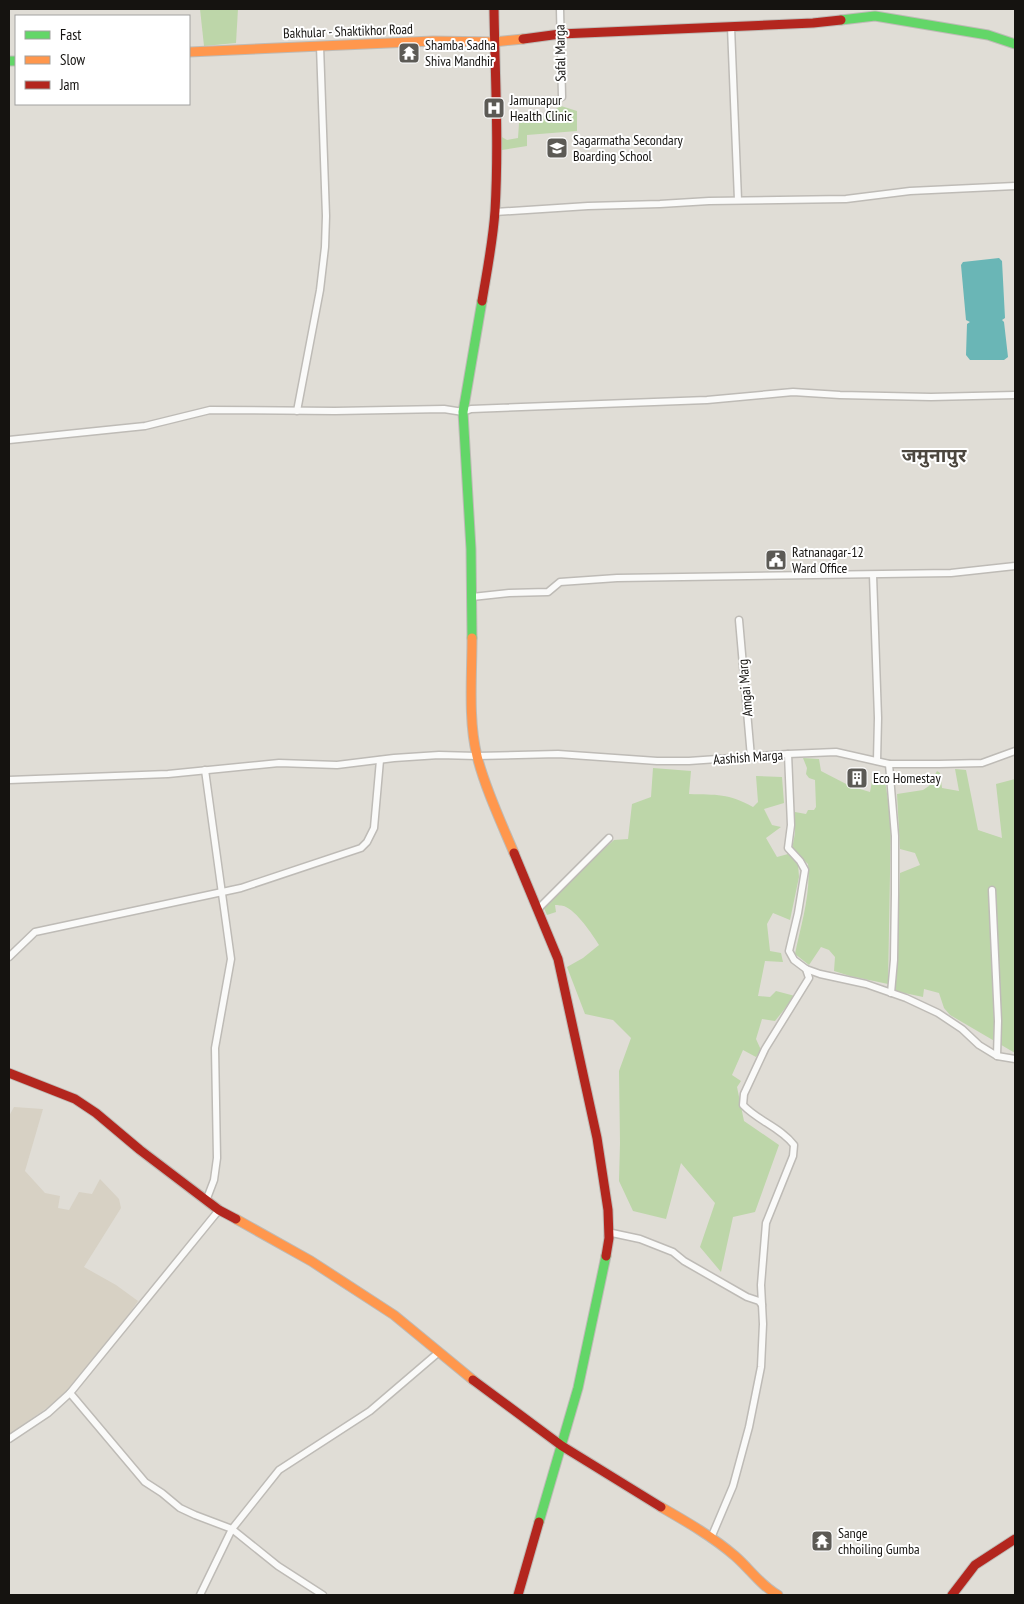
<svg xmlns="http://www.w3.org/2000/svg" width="1024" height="1604" font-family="'PT Sans Narrow','Noto Sans Devanagari',sans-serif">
<rect width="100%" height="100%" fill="#e0ddd6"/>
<path fill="#d7d1c4" d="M14 1107 43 1109 25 1171 45 1193 60 1196 58 1208 69 1210 79 1192 92 1194 100 1179 119 1199 121 1208 84 1267 116 1285 138 1301 110 1341 65 1395 10 1434 9 1431V1116Z"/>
<g fill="#bdd6a9">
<path d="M200 9H238L236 43 204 46Z"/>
<path d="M561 106 577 111V131L527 135V146L502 150 500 136 507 140 518 138 519 123 525 120 542 117Z"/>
<path d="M803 758 819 759 821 771 850 786 870 792 872 781H885L891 819 888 984 850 976 834 971 835 957 829 950 821 947 809 965 795 954C801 925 811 894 808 864L792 849 795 833V812L806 814 808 810H814L816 807 815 780 809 778 806 774 807 768Z"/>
<path d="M653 768 691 771 689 794C717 795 728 793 753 807L758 802 756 776 782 777 784 803 764 809 772 825 781 827 766 838 777 857 788 854 798 864 799 877 790 920 773 913 767 924 770 951 781 953 783 962 765 961 758 996 770 997 776 991 795 996 775 1021 762 1019 756 1039 761 1050 756 1057 743 1050 732 1075 741 1081 737 1087 744 1121 779 1145 755 1212 733 1217 721 1272 700 1247 715 1203 681 1163 666 1219 633 1211 619 1181 620 1143 619 1071 631 1038 613 1020 585 1014 567 967 583 958 599 945C592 934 577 911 564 906 563 906 557 905 555 905L556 912 547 915 542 904 614 840 628 839 632 804 651 797Z"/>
<path d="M955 769 966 770 978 830 1002 838 996 784 1015 779V1023L1014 1024 1015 1053 950 1015 944 1008 939 993 924 989 923 997 895 991 900 873 920 865 915 853 900 849 897 794 923 790 929 786 937 771 940 773 942 788 959 791Z"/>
</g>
<path fill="#6ab6b6" d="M999 258 1002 261 1005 318 1002 320 1004 322 1008 357 1004 360H970L966 355 967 324 970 322 966 320 961 265 963 262Z"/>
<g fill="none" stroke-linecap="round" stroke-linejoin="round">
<g stroke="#bebbb6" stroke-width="9">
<g id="street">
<path d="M560 9 562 97"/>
<path d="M731 27 738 200"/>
<path d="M495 212 588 206 660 204 709 201 846 199 910 191 1015 186"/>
<path d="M297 411 320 290 325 247 326 216 320 46"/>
<path d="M9 440 145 426 210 410 335 411 444 409 463 412 471 409 707 400 793 392 840 395 931 397 1015 395"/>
<path d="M873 575 878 718 877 761"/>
<path d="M472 597 509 593 548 592 560 582 617 578 951 573 1015 566"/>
<path d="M739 620 751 757"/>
<path d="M889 764 895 836V894L894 960 891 993"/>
<path d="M205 770 231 959 215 1048 217 1158 214 1180 206 1201"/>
<path d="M9 780 168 774 279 763 337 765 394 758 439 755 477 756 558 754 657 761H689L788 754 836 752 889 764H939L982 763 1015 751"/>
<path d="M992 890 998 1021 997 1056"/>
<path d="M538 909 609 838"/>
<path d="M9 957 35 932 241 888 361 848 367 842 374 828 380 760"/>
<path d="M806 969 820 974 866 984 906 998 938 1013 962 1029 979 1045 997 1056 1015 1059"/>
<path d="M219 1210 70 1393 145 1482 162 1493 180 1508 195 1515 232 1529 278 1566 323 1595"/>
<path d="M608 1236 612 1233 640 1239 673 1252 684 1261 747 1297 759 1301 762 1305"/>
<path d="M9 1439 48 1413 70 1393"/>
<path d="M711 1538 733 1486 749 1427 761 1367 763 1324 761 1285 766 1223 793 1156 794 1145C780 1127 758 1121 743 1105L744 1094 765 1049 809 978 806 969 794 960 789 951 798 913 805 870 800 861 788 848 791 825 788 754"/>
<path d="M200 1595 232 1529 279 1470 370 1411 439 1352"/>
</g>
</g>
<g stroke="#bebbb6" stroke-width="11">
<g id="fast">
<path d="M841 20 875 16 988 35 1015 44"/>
<path d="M9 61H16"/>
<path d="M472 638 471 549 463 412 482 301"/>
<path d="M539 1522 578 1388 606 1256"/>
</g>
</g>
<g stroke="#bebbb6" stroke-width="11">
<g id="slow">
<path d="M189 52 433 41 494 42 523 39"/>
<path d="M472 638C472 676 468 720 477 756 485 788 501 822 514 853"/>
<path d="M236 1219 311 1261 394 1315 473 1380"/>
<path d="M661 1507C687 1522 713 1537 735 1556 750 1569 761 1586 778 1595"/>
</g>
</g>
<g stroke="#bebbb6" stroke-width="11">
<g id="jam">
<path d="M523 39 560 34 813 23 841 20"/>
<path d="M482 301C487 271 493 241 495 211 499 144 495 76 494 9"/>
<path d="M514 853 558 959 597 1138 608 1210 609 1238 606 1256"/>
<path d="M9 1073 75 1099 96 1113 140 1150 219 1210 236 1219"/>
<path d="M473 1380 562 1446 661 1507"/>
<path d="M518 1595 539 1522"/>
<path d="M952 1595 975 1565 1015 1539"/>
</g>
</g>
<use href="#street" stroke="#fafaf9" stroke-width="6"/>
<use href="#fast" stroke="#63d668" stroke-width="9"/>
<use href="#slow" stroke="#ff974d" stroke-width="9"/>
<use href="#jam" stroke="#b3261e" stroke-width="9"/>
</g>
<defs>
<g id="temple-square" transform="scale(1.125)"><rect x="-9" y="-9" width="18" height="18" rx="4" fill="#5c5a55" stroke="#fff"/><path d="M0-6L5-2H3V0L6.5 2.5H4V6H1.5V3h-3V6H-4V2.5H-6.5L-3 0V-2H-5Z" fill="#fff"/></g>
<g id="hospital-square" transform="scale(1.125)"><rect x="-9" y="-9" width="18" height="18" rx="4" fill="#5c5a55" stroke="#fff"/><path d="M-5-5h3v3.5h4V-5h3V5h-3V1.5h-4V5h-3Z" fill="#fff"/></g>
<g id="school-square" transform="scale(1.125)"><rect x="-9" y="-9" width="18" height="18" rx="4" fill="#5c5a55" stroke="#fff"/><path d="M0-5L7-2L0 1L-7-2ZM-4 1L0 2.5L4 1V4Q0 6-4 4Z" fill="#fff"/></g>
<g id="civic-square" transform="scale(1.125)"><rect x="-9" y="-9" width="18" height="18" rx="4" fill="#5c5a55" stroke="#fff"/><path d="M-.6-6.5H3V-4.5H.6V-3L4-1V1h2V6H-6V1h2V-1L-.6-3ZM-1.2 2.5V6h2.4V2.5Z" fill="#fff"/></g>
<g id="building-square" transform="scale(1.125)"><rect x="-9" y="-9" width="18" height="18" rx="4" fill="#5c5a55" stroke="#fff"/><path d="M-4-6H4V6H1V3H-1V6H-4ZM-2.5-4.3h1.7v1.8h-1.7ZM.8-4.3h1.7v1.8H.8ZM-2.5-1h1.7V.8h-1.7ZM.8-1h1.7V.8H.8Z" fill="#fff"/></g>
</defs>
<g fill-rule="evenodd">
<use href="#temple-square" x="409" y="53"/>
<use href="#hospital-square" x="494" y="108"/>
<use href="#school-square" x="557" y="148"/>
<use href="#civic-square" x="776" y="560"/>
<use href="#building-square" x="857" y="778"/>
<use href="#temple-square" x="822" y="1541"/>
</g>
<g text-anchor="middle" stroke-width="4" stroke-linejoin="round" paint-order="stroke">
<g font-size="14" fill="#151310" stroke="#fff">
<text transform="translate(348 31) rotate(-2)" y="5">Bakhular - Shaktikhor Road</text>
<text transform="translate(560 53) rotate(-91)" y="5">Safal Marga</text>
<text transform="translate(745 688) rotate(-95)" y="5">Amgai Marg</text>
<text transform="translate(748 757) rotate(-4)" y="5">Aashish Marga</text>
</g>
<g font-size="14" fill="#151310" stroke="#fff" text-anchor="start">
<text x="425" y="50">Shamba Sadha<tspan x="425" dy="16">Shiva Mandhir</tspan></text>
<text x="510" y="105">Jamunapur<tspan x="510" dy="16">Health Clinic</tspan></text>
<text x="573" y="145">Sagarmatha Secondary<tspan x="573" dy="16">Boarding School</tspan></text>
<text x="792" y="557">Ratnanagar-12<tspan x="792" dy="16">Ward Office</tspan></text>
<text x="873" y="783">Eco Homestay</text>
<text x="838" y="1538">Sange<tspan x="838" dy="16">chhoiling Gumba</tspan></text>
</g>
<g font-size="19" font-weight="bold" fill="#4b463e" stroke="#fff">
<text x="934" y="462">जमुनापुर</text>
</g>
</g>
<rect width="1024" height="1604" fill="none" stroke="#151310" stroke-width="20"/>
<rect x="15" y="15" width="175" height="90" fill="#ffffff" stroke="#a1a19f"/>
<rect x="25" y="31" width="25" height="8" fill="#63d668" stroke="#a1a19f"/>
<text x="60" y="40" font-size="15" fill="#151310">Fast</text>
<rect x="25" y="56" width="25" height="8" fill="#ff974d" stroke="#a1a19f"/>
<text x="60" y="65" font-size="15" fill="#151310">Slow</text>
<rect x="25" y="81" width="25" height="8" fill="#b3261e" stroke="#a1a19f"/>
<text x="60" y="90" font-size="15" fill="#151310">Jam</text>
</svg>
